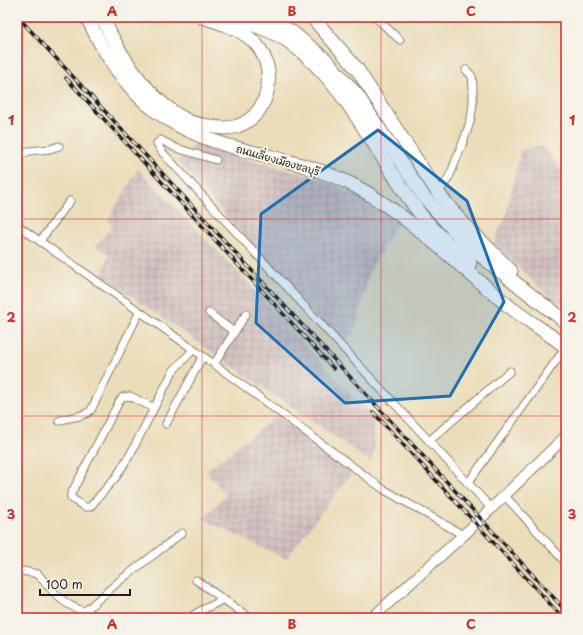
<svg xmlns="http://www.w3.org/2000/svg" width="583" height="635" font-family="'Playpen Sans','Playpen Sans Thai',sans-serif">
<defs>
<pattern id="industrial-grid" width="8" height="8" patternUnits="userSpaceOnUse"><rect width="8" height="8" fill="#d1bfbf"/><path d="M0 4h8M4 0v8" fill="none" stroke="#b3a4a4"/></pattern>
</defs>
<rect width="100%" height="100%" fill="#f7f3e8"/>
<filter id="ink" filterUnits="userSpaceOnUse"><feTurbulence type="fractalNoise" baseFrequency=".025" numOctaves="2"/><feDisplacementMap in="SourceGraphic" scale="8" xChannelSelector="R" yChannelSelector="G"/><feConvolveMatrix kernelMatrix="1 2 1 2 8 2 1 2 1" color-interpolation-filters="sRGB"/></filter>
<filter id="wash" filterUnits="userSpaceOnUse"><feTurbulence type="fractalNoise" baseFrequency=".012" numOctaves="4" result="noise"/><feDisplacementMap in="SourceGraphic" scale="16" xChannelSelector="R" yChannelSelector="G"/><feGaussianBlur stdDeviation="0.9" result="paint"/><feColorMatrix in="noise" values="0 0 0 0 0 0 0 0 0 0 0 0 0 0 0 0 0 1.4 0 .05"/><feComposite in="paint" operator="in"/></filter>
<g filter="url(#wash)">
<rect width="100%" height="100%" fill="#ebddb9"/>
<g fill="url(#industrial-grid)">
<path d="M197 142 222 153 304 174 330 183 356 195 398 222 370 271 354 334 339 344 178 161Z"/>
<path d="M542 146 566 174 565 312 493 243 505 218 521 150Z"/>
<path d="M138 169 245 280 372 417 375 447 371 462 101 275 109 254 95 247 112 227 108 220Z"/>
<path d="M277 416 354 470 286 559 203 519 226 495 206 471Z"/>
</g>
</g>
<g filter="url(#ink)">
<g fill="none" stroke-linecap="round" stroke-linejoin="round">
<g stroke="#847c6a" stroke-width="9">
<g id="street">
<path d="M375 17 400 40"/>
<path d="M17 157 29 151 50 149 59 146"/>
<path d="M216 160 176 148 161 140 157 143 162 152 491 508"/>
<path d="M438 193C448 182 452 171 457 157 470 126 476 111 472 76L466 70"/>
<path d="M17 225 214 364 383 489 463 535"/>
<path d="M40 241 70 201"/>
<path d="M209 313 234 332"/>
<path d="M214 364 246 314"/>
<path d="M154 408 130 396 123 397 120 400 71 494V498L85 507H90L116 477 131 453 173 371 193 350"/>
<path d="M59 421C69 416 84 418 91 410L139 313"/>
<path d="M166 424 203 356"/>
<path d="M429 441 510 371"/>
<path d="M468 483 566 347"/>
<path d="M505 496 566 563"/>
<path d="M17 570 38 574C61 603 68 607 103 618"/>
<path d="M196 580 250 618"/>
<path d="M84 612 118 582 182 533"/>
<path d="M190 618C199 609 212 607 223 599"/>
</g>
</g>
<g stroke="#847c6a" stroke-width="12">
<path id="secondary" d="M372 618 469 530 566 436"/>
</g>
<g stroke="#847c6a" stroke-width="15">
<g id="highway">
<path d="M87 17C122 92 159 128 240 149 280 159 318 167 355 186 409 215 461 268 510 307 528 321 548 333 566 347"/>
<path d="M102 17C121 58 148 102 190 122 195 124 202 125 208 126 217 128 229 129 238 126 273 113 278 63 252 40 239 28 219 22 202 17"/>
<path d="M229 17C248 23 271 30 288 41 346 83 374 150 415 207 430 228 451 246 470 263"/>
<path d="M265 17 292 32 326 60 357 95 424 197 460 237 481 256 554 313"/>
<path d="M312 17 357 69 438 193 460 220 511 271"/>
<path d="M548 307 566 323"/>
</g>
</g>
<use href="#street" stroke="#fff" stroke-width="7"/>
<use href="#secondary" stroke="#fff" stroke-width="10"/>
<use href="#highway" stroke="#fff" stroke-width="13"/>
<g stroke="#1c1c1c" stroke-width="3.5">
<g id="rail">
<path d="M18 17 566 611"/>
<path d="M66 78 334 369"/>
<path d="M373 412 563 618"/>
</g>
</g>
<use href="#rail" stroke="#f7f3e8" stroke-width="2" stroke-dasharray="6" stroke-linecap="butt"/>
</g>
</g>
<path fill="#1f6fb2" fill-opacity="0.2" stroke="#1f6fb2" stroke-width="3" stroke-linejoin="round" d="M378 130 467 201 504 302 450 396 345 403 256 323 261 214Z"/>
<path fill="none" stroke="#d62828" stroke-width="1" stroke-opacity="0.55" d="M202 17V618M381 17V618M17 219H566M17 416H566"/>
<g text-anchor="middle" stroke-width="4" stroke-linejoin="round" paint-order="stroke">
<g font-size="10" fill="#1c1c1c" stroke="#f7f3e8">
<text transform="translate(278 160) rotate(16)" y="4">ถนนเลี่ยงเมืองชลบุรี</text>
</g>
</g>
<rect width="583" height="635" fill="none" stroke="#f7f3e8" stroke-width="44"/>
<path d="M40 589v6h90v-6" fill="none" stroke="#1c1c1c" stroke-width="2"/>
<text x="46" y="589" font-size="12" fill="#1c1c1c" stroke="#f7f3e8" stroke-width="3" paint-order="stroke">100 m</text>
<rect x="22" y="22" width="539" height="591" fill="none" stroke="#d62828" stroke-width="1.5"/>
<g font-size="13" text-anchor="middle" font-weight="bold" fill="#d62828">
<text x="112" y="16">A</text>
<text x="292" y="16">B</text>
<text x="471" y="16">C</text>
<text x="11" y="125">1</text>
<text x="572" y="125">1</text>
<text x="11" y="322">2</text>
<text x="572" y="322">2</text>
<text x="11" y="519">3</text>
<text x="572" y="519">3</text>
<text x="112" y="629">A</text>
<text x="292" y="629">B</text>
<text x="471" y="629">C</text>
</g>
</svg>
